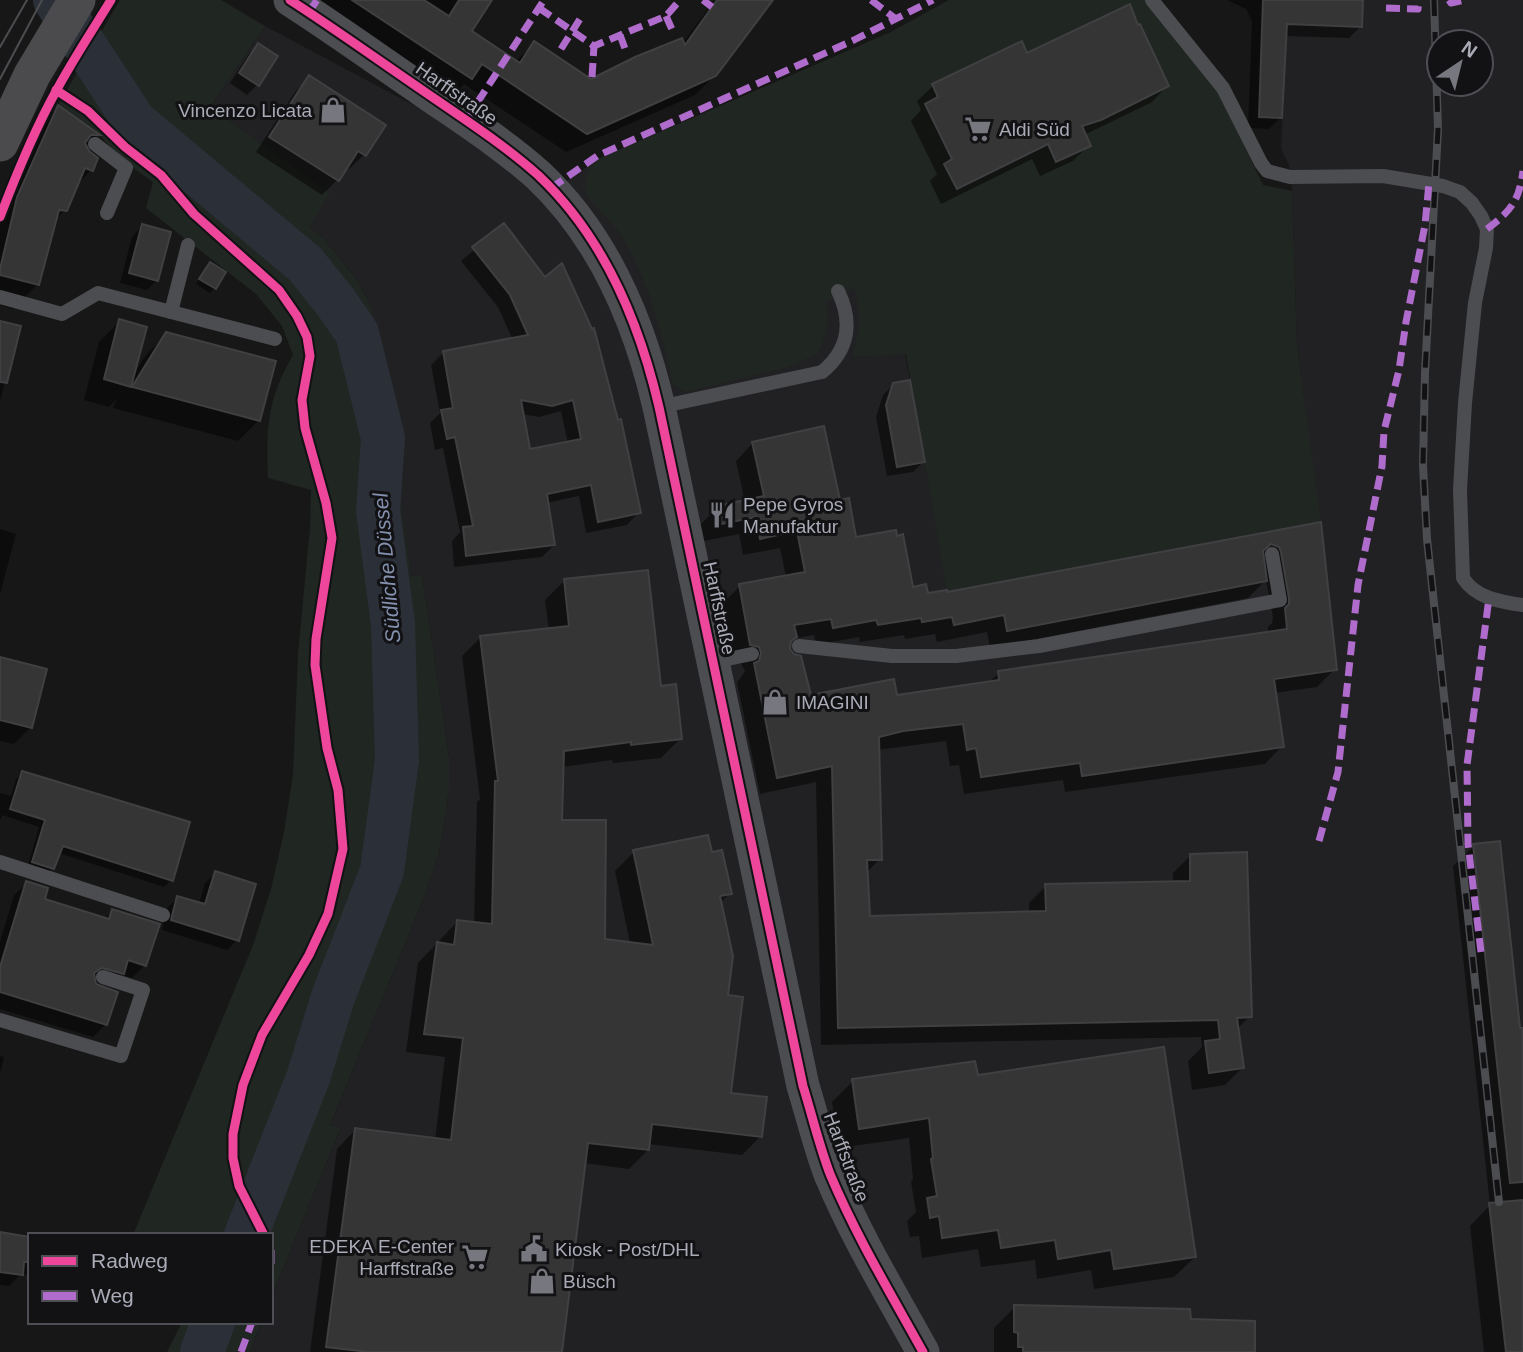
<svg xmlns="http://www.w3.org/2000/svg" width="1523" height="1352" font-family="Helvetica,sans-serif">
<rect width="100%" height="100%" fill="#171717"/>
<path fill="#212123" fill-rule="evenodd" d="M949 0 890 270 948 592 1320 522 1297 345 1292 191 1289 165 1281 149 1288 0H1523V1352H934L845 1190 816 1186 911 1352H250L261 1322H271V1298L341 1127 330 1125 423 900 439 852 445 818 449 789V757L422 575 411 576 371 305 355 277 323 238 309 227 210 107 265 26 460 130 516 169 584 243 669 409 563 184 598 159 891 32ZM1439 42H1481V84H1439Z"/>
<g fill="#202621">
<path d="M120 0H221L265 26 210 107 330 193 309 227 323 238 355 277 371 305 382 364 411 576 422 575 449 757V789L445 818 439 852 423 900 330 1125 341 1127 271 1298V1235H133L253 945 271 889 284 832 293 775 298 654 310 527 311 490 268 478C266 429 267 399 293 355L282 326 256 294 146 208 153 182 119 158 100 135 58 105Z"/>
<path d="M949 0H1148L1221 87 1227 109 1263 185 1292 191 1297 345 1321 522 947 592 906 354 852 357C859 333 862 313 854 288L826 302C829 322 826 336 818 354L788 367 685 392 673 384C661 331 649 277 618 231 608 218 596 206 585 194L587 172 598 159 891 32Z"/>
<path d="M182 1322H261L250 1352H167Z"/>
</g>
<g fill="#0007" fill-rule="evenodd">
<path d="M304 0H490L470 32 515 62 535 43 591 81 682 44 715 0H771L715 75 695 95 566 152 464 84 452 97Z"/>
<path d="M1227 0H1361V26L1349 38 1285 36 1281 117 1269 129 1248 128 1252 21 1246 9Z"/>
<path d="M1137 27 1167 86 1152 102 1084 135 1089 145 1073 161 1040 176 1032 159 941 204 930 181 937 174 911 121 921 110 917 101 933 86 1027 55Z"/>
<path d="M258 45 257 85 247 95 230 83 248 55Z"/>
<path d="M310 77 364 155 349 169 346 167 337 180 322 195 256 152 295 92Z"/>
<path d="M58 107 97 135 85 147 91 170 76 186 65 210 54 221 38 284 13 309 0 305V208L34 132Z"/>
<path d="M142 226 157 280 147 290 120 283 132 237Z"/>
<path d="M503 226 639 512 627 525 586 533 579 496 546 503 554 545 542 557 454 567 452 541 460 532 443 448 435 450 430 423 440 413 431 365 443 353 513 340 498 307 461 261ZM561 411 568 444 529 451 522 414 539 417Z"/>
<path d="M205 269 215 288 210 293 196 284Z"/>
<path d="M120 321 133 375 146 355 167 334 259 420 238 441 113 408 117 399 109 407 84 400 99 342Z"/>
<path d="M0 323 19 328 0 401Z"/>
<path d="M893 385 923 462 913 472 887 476 876 417 883 395Z"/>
<path d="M753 443 839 502 854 540 911 589 927 596 946 594 1319 524 1335 669 1317 687 1274 693 1282 746 1265 764 1065 792 1063 780 964 794 959 765 950 766 946 741 877 750 880 859 866 873 868 918 1029 914V903L1046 886 1173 883V873L1190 856 1250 1016 1237 1029 1243 1067 1225 1085 1192 1090 1188 1061 1202 1047 1201 1037 821 1045 816 782 760 794 737 683 745 671 741 664 733 662 722 604 740 586 786 577 780 548 743 555 739 534 704 541 700 525 718 507 745 502 736 461ZM1266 580 1273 617 1272 623 1268 627V633L999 673 988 683 895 697H810L788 650 789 642 792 639 814 635 816 645 859 637 860 642 904 635 905 639 935 634 937 642 987 632 990 648 1248 598Z"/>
<path d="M0 529 16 534 0 594Z"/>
<path d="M564 581 660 688 680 739 661 758 613 763 612 760 562 767 561 822 604 940 630 943 615 871 634 852 711 854 730 893 720 903 726 996 729 1094 761 1136 742 1155 648 1144V1150L629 1169 584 1163 560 1352H310L337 1149 355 1130 435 1140 445 1057 406 1052 418 963 457 922 474 924 477 802 480 799 462 656 481 637 549 630 545 600Z"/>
<path d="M0 659 31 727 14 744 0 741Z"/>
<path d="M22 773 171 880 164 887 59 853 52 868 46 875 27 869 39 827 2 815 0 821V793L11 796 16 779Z"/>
<path d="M1474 846 1519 1030H1523V1352H1484L1470 1226 1490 1205 1453 866Z"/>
<path d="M215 873 237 940 227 950 162 930 167 908 178 898 199 904 205 883Z"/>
<path d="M27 883 43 900 104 919 113 911 145 965 132 978 120 974 109 985 94 981 106 1024 93 1037 0 1009V942L14 895Z"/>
<path d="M0 1056 4 1057 0 1073Z"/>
<path d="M976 1077 1195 1257 1174 1277 1094 1289 1091 1270 1037 1279 1035 1260 981 1267 978 1249 922 1258 919 1236 910 1237 907 1221 916 1212 911 1182 913 1179 909 1138 839 1148 832 1102 853 1081Z"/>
<path d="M0 1234 30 1238V1275L21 1274 9 1286 0 1285Z"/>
<path d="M1015 1307 1189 1321 1253 1352H994V1328Z"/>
</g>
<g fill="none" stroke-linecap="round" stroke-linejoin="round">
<g stroke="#2b3038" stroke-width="44">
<path d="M55 0 135 122 305 264 334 300 357 333 383 438 378 511 393 624 397 760 382 871 333 997 308 1078 246 1235"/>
<path d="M202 1352 213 1322"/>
</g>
</g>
<g fill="#353536" stroke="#404043" stroke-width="2" fill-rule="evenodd">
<path d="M352 0H424L449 16 459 0H492L472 31 520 63 534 41 591 79 635 57 682 38 685 45 717 0H773L716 76 587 134 482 64 472 79Z"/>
<path d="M1263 0H1363L1362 27 1287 24 1282 118 1259 117Z"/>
<path d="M1130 4 1138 25 1140 24 1169 86 1101 120 1082 126 1091 146 1056 162 1048 144 957 189 944 164 952 159 925 104 938 97 932 84 1022 41 1027 53Z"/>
<path d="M258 43 278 56 259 86 239 73Z"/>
<path d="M309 75 386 125 366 156 358 151 339 181 269 137Z"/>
<path d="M58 105 100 135H91L85 143 89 151 98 158 93 171 85 168 67 211 59 210 39 285 0 275V269L17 197Z"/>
<path d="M504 223 545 277 562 263 592 329 594 328 618 420 621 419 641 513 598 522 591 485 547 494 555 545 466 556 463 527 473 526 455 437 447 439 441 410 453 408 443 351 528 335 510 295 472 247ZM521 400 552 406 573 400 581 439 530 449Z"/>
<path d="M142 224 171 232 158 281 129 273Z"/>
<path d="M210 262 226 272 216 289 199 279Z"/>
<path d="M119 319 147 327 131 387 104 379Z"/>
<path d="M0 321 21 326 7 383 0 382Z"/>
<path d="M166 332 276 361 260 421 132 387Z"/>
<path d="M910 380 925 462 897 467 886 405 893 383Z"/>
<path d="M824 426 840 500 849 498 856 537 896 530 897 536 903 534 913 587 926 584 928 593 947 590V592L1321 522 1337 670 1274 679 1284 747 1082 776 1080 763 981 777 976 748 967 750 963 724 903 731 879 737 882 860H867L870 916 1046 911 1045 884 1190 881V854L1247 852 1252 1017 1237 1018 1244 1068 1209 1073 1205 1041 1220 1039 1218 1020 838 1028 832 766 777 778 754 663 759 661 761 653 759 647 750 645 739 584 805 572 797 531 760 539 756 517 721 524 717 506 764 496 752 442ZM1271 544 1279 547 1281 552 1289 598V604L1285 608 1287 629 998 671 999 680 897 695 894 679 811 695 801 656 794 654 790 649 791 641 797 637 794 625 831 619 833 628 876 620 878 625 921 618 922 622 952 617 954 625 1004 615 1007 631 1267 581 1263 551Z"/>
<path d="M648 570 661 686 676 684 682 739 631 745V742L564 751 562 820H606L605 939 653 945 633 850 708 835 712 852 722 850 732 894 720 896 733 956 728 995 743 997 731 1093 767 1097 762 1137 652 1124 649 1150 588 1143 562 1352H369L326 1347 355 1128 451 1140 463 1038 424 1034 437 942 454 945 457 920 492 924 495 781H498L480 636 569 626 564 579Z"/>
<path d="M0 657 47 669 32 728 0 720Z"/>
<path d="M22 771 190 822 173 881 63 846 54 869 32 862 45 820 10 809Z"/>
<path d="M1500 841 1520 1028H1523V1182L1510 1183 1473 844Z"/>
<path d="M215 871 256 884 239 941 171 920 177 896 205 904Z"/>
<path d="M26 881 48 888 45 899 109 919 112 909 160 924 146 966 128 960 124 974 102 968 94 973 96 984 118 992 107 1025 0 992V967Z"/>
<path d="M1164 1047 1196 1257 1114 1269 1111 1250 1058 1259 1055 1240 1001 1248 998 1230 942 1238 939 1216 930 1218 927 1198 937 1196 931 1159 933 1158 929 1118 859 1129 852 1079 975 1061 978 1075Z"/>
<path d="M1523 1200V1352H1506L1489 1203Z"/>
<path d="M0 1232 30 1237V1262H24L23 1275 0 1272Z"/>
<path d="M1014 1305 1190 1309 1191 1319 1255 1321V1352H1023V1347H1018V1333L1014 1332Z"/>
</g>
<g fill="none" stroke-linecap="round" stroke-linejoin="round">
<g stroke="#4c4d50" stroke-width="14">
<path d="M1152 0 1223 88 1261 163 1267 171 1290 177 1383 176 1443 186 1460 192 1472 203 1481 216 1487 229 1486 248 1475 303 1465 403 1460 490 1463 578C1476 598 1500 602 1523 605"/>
<path d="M95 144 126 168 107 213"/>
<path d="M0 297 62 314 98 293 275 339"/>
<path d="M171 312 188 245"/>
<path d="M659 407 822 372C849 350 853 322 838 291"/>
<path d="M799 646 892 656H956L1039 646 1280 600 1272 554"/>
<path d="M713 662 752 654"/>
<path d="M0 862 163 915"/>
<path d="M0 1020 121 1056 143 990 103 977"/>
</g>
<path stroke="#4c4d50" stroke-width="33" d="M290 0C335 29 378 60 422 90 461 117 502 143 538 175 604 237 639 321 659 407L803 1086C812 1115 819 1145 830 1174 856 1236 891 1294 923 1352"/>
<path stroke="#4b4b4e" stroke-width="37" d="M0 143 32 75 77 0"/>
<g stroke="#4c4d50" stroke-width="2">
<path d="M0 47 27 0"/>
<path d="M0 79 42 0"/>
</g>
<g stroke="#4c4d50" stroke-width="8">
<path id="rail" d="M1434 0 1438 129 1425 373 1423 465 1427 539 1499 1202"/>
</g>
<use href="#rail" stroke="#121113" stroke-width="5" stroke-dasharray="16" stroke-linecap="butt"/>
<g stroke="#b06ccc" stroke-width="7" stroke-dasharray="14 7" stroke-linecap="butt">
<path d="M703 0 712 7"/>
<path d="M871 0 896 19"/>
<path d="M1449 0 1451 3 1465 0"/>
<path d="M539 8 594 46 666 16 680 0"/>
<path d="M1386 8 1418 9 1419 0"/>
<path d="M309 12 317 0"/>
<path d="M666 16 674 34"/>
<path d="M620 35 627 54"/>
<path d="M561 49 580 19"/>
<path d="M592 77 594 46"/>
<path d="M466 120 544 0"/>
<path d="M551 188 597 156 854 40 933 0"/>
<path d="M1487 229C1511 211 1519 201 1523 171"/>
<path d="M1319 841 1338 772 1358 585 1382 466 1384 431 1399 370 1406 322 1425 225 1429 183"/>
<path d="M1481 952 1468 844 1467 765 1489 598"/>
<path d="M271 1250V1267"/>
<path d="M241 1352 252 1322"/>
</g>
<g stroke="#121113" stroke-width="13">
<g id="cycleway">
<path d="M290 0C335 29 378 60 422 90 461 117 502 143 538 175 604 237 639 321 659 407L803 1086C812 1115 819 1145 830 1174 856 1236 891 1294 923 1352"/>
<path d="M56 90 88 111 125 147 161 175 194 214 279 290 297 316 307 337 310 356 302 400 305 428 326 503 332 538 316 639 315 665 327 748 338 790 343 849 328 914 309 955 262 1035 243 1085 233 1134V1158L239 1186 264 1235"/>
<path d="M0 217C16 175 33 133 55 93 72 61 92 31 111 0"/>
</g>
</g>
<use href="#cycleway" stroke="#ed469a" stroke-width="9"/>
</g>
<defs>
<g id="shop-bare" transform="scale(2.1)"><path d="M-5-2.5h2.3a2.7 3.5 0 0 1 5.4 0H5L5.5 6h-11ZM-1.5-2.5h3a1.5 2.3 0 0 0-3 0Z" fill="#76777f" stroke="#121113" stroke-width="2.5" paint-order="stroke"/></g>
<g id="supermarket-bare" transform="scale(2.1)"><path d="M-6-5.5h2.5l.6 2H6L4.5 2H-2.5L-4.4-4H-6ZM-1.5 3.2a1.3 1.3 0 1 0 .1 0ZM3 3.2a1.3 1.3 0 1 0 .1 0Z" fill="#76777f" stroke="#121113" stroke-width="2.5" paint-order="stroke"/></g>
<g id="restaurant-bare" transform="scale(2.1)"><path d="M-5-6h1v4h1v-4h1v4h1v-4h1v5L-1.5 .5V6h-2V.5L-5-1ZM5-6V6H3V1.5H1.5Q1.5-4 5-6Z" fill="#76777f" stroke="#121113" stroke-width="2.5" paint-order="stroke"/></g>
<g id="civic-bare" transform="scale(2.1)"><path d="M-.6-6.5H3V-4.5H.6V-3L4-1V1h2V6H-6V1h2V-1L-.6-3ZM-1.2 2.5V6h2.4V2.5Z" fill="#76777f" stroke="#121113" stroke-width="2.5" paint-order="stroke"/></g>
</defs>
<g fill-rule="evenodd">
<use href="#shop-bare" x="333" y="110"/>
<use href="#supermarket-bare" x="978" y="129"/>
<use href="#restaurant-bare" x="722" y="515"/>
<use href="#shop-bare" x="775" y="702"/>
<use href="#civic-bare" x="534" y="1249"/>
<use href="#supermarket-bare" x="475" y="1257"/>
<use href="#shop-bare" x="542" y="1281"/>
</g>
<g text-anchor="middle" stroke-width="6" stroke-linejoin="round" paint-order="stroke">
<g font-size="19" fill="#a9abb7" stroke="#121113">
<text transform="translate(457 93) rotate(35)" y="7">Harffstraße</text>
<text transform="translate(720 608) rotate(78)" y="7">Harffstraße</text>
<text transform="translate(847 1157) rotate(69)" y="7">Harffstraße</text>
</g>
<g font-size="19" fill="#a9abb7" stroke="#121113" text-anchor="start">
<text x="312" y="117" text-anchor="end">Vincenzo Licata</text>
<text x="999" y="136">Aldi Süd</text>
<text x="743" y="511">Pepe Gyros<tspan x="743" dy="22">Manufaktur</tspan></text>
<text x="796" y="709">IMAGINI</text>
<text x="454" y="1253" text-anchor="end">EDEKA E-Center<tspan x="454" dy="22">Harffstraße</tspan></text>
<text x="555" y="1256">Kiosk - Post/DHL</text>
<text x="563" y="1288">Büsch</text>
</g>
<g font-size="21" font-style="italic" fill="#8391af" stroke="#121113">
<text transform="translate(387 568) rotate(-95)" y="7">Südliche Düssel</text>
</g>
</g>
<rect x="28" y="1233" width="245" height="91" fill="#121113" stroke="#4e4f55" stroke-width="2"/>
<rect x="42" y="1256" width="35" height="10" fill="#ed469a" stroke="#4e4f55" stroke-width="2"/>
<text x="91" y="1268" font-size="21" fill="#a9abb7">Radweg</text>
<rect x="42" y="1291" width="35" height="10" fill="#b06ccc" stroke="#4e4f55" stroke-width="2"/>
<text x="91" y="1303" font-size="21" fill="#a9abb7">Weg</text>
<g transform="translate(1460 63) rotate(35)"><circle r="33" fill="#121113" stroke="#4e4f55" stroke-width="2"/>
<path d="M0-5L12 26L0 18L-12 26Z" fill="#76777f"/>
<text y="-10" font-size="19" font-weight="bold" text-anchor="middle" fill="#a9abb7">N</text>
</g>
</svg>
